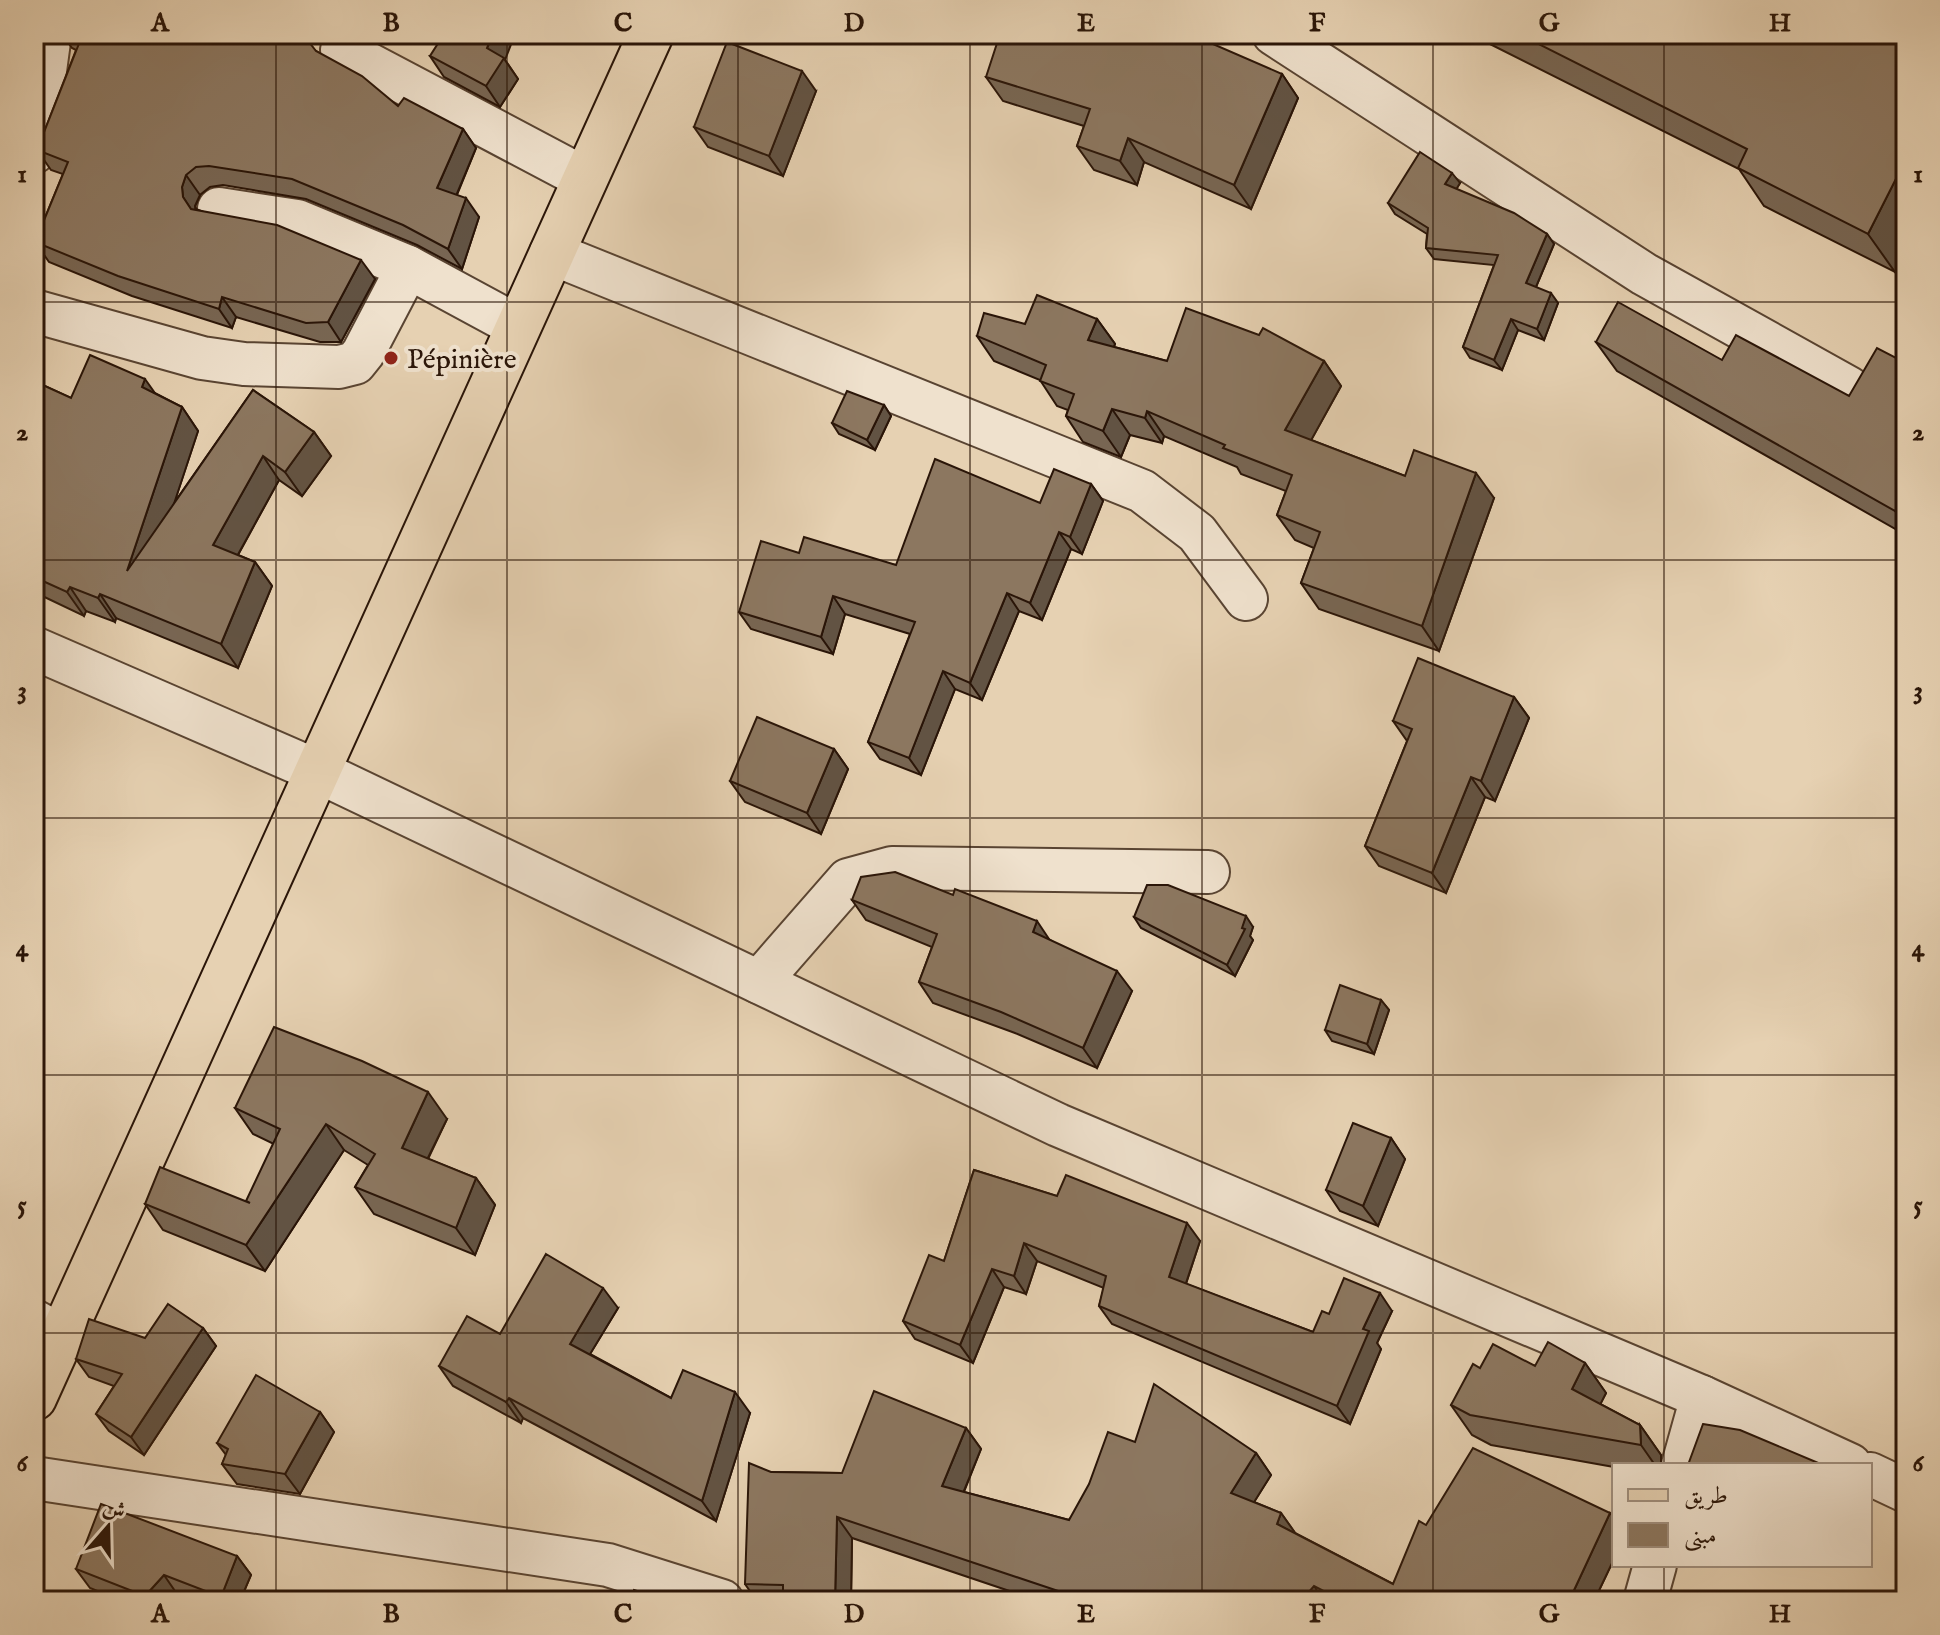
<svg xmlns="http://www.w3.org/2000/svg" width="1940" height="1635" font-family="'IM FELL English',Amiri,serif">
<rect width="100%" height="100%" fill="#e6d1b2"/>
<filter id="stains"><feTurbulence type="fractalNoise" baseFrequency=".0025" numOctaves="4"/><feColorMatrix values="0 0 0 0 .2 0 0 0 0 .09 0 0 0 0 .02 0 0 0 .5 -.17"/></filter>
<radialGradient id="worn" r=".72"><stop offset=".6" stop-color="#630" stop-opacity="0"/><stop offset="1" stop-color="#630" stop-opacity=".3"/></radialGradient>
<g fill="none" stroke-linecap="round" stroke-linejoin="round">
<g stroke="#594432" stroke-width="46">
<g id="minor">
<path d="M1274 34 1644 274 1849 388"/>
<path d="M342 50 584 178"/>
<path d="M34 152 50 34"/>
<path d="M219 209 297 221 408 267 517 326"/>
<path d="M551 253 1142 491 1197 533 1246 599"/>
<path d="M34 311 202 358 244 364 339 367 355 363 363 353 408 267"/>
<path d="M34 648 317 771 1058 1125 1702 1397 1850 1465"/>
<path d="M759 982 848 880 892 868 1208 872"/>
<path d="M34 1321 62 1336"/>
<path d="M1683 1465 1702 1397"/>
<path d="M1870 1474 1906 1491"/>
<path d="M34 1478 608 1565 722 1601"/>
<path d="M1645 1601 1655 1565"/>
</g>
</g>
<g stroke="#2a1508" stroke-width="48">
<path id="primary" d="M34 1398 651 34"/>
</g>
<use href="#minor" stroke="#efe1cd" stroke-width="42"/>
<use href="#primary" stroke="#e6d1b2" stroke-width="44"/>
</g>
<g fill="#786653" stroke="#2a1508" stroke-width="2">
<path d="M62 34H294L316 51 398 106 463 129 476 148 457 195 479 217 462 269 417 245 306 199 223 185 210 187 200 195 195 206 196 209 375 279 341 342H320L236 317 232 328 132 296 49 262 35 242 63 174 51 170 37 150 76 50 72 48Z"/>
<path d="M1470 34H1904L1906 35V250L1895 272 1764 206 1739 169Z"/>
<path d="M430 56 505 60 518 79 500 107 444 77Z"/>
<path d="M1282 74 1298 98 1251 209 1144 162 1137 185 1094 170 1077 146 1084 126 1003 101 986 77Z"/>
<path d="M816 91 783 176 708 147 694 127Z"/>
<path d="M1460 183 1456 189 1547 234 1554 244 1536 287 1558 303 1544 340 1518 330 1502 370 1470 358 1463 347 1494 265 1434 259 1426 248 1427 234 1395 214 1388 203Z"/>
<path d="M1097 319 1115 344 1114 347 1167 361H1324L1341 386 1311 440 1405 476 1494 498 1439 651 1319 609 1301 583 1314 548 1295 540 1277 515 1286 491 1241 474 1237 467 1164 436 1162 443 1130 435 1121 457 1083 442 1066 416 1068 410 1057 406 1040 380 994 361 977 336 1025 324Z"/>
<path d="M1596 342 1722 360 1849 396 1906 363V535L1617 371Z"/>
<path d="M34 381 71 398 155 393 182 407 198 431 174 503 253 390 314 432 331 456 302 496 279 480 238 555 255 562 272 586 238 668 116 618 115 622 86 611 84 616 34 592Z"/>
<path d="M884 405 891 416 875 450 839 434 832 423Z"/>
<path d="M1091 484 1103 501 1082 554 1071 549 1042 620 1019 611 982 700 955 689 921 775 880 759 868 742 910 634 845 614 833 654 751 629 739 612 799 553 896 565 1040 503Z"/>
<path d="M1514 697 1529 718 1495 801 1485 797 1446 893 1379 866 1365 846 1407 741 1393 721Z"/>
<path d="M834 749 848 769 821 834 745 802 730 781Z"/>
<path d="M852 900 1050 940 1132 991 1097 1068 1015 1033 933 1003 919 982 932 947 866 920Z"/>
<path d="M1134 917 1253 927 1250 936 1253 940 1235 976 1141 928Z"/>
<path d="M1381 1000 1389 1010 1374 1054 1332 1041 1325 1030Z"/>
<path d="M235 1108 447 1119 428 1159 476 1178 495 1205 475 1255 374 1214 355 1187 368 1165 344 1150 265 1271 163 1230 145 1204 247 1202 274 1144 253 1134Z"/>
<path d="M1391 1138 1405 1159 1378 1226 1340 1211 1326 1190Z"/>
<path d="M974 1170 1200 1241 1186 1284 1313 1332 1329 1314 1392 1311 1377 1343 1381 1349 1350 1424 1112 1324 1099 1306 1104 1288 1037 1261 1026 1294 1004 1287 973 1363 915 1339 903 1321 944 1261Z"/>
<path d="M618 1308 590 1354 671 1398 750 1413 716 1521 523 1418 521 1423 453 1386 439 1366 500 1334Z"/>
<path d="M203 1328 216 1346 144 1455 109 1431 96 1414 114 1386 89 1377 76 1359 145 1338Z"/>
<path d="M1585 1363 1606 1393 1600 1404 1640 1425 1661 1455V1465H1614V1467L1491 1445 1472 1435 1451 1405 1480 1368Z"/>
<path d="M320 1412 334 1432 300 1494 237 1484 222 1464 226 1455 217 1443Z"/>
<path d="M966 1428 981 1449 964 1492 1069 1520 1135 1442 1256 1453 1271 1475 1254 1502 1281 1513 1295 1533 1393 1584 1426 1525 1614 1518V1559L1594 1601H1039L852 1538 851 1601H757L745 1584 771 1472 842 1473Z"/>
<path d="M237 1556 251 1575 240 1601H195L177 1594 171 1601H122L90 1588 76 1569Z"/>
</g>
<g fill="#625343" stroke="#2a1508" stroke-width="2">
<path d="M493 34H515L505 60 518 79 500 107 486 86 487 48Z"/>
<path d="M802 71 816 91 783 176 769 156Z"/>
<path d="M1282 74 1298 98 1251 209 1234 185Z"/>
<path d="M463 129 476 148 451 208 437 188Z"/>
<path d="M1128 138 1144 162 1137 185 1120 161Z"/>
<path d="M1906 159V250L1895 272 1868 234Z"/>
<path d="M1452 173 1460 183 1453 195 1445 184Z"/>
<path d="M186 175 200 195 195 206 196 217 183 197 182 187Z"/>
<path d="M466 198 479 217 462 269 448 249Z"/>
<path d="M1547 234 1554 244 1533 294 1526 283Z"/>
<path d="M361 260 375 279 341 342 328 322Z"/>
<path d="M1551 293 1558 303 1544 340 1537 329Z"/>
<path d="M222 297 236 317 232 328 219 309Z"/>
<path d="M1097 319 1115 344 1106 366 1088 340Z"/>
<path d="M1511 319 1518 330 1502 370 1494 360Z"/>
<path d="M1324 361 1341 386 1303 455 1285 430Z"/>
<path d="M145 379 162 403 142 387Z"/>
<path d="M884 405 891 416 875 450 867 440Z"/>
<path d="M182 407 198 431 144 595 127 571Z"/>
<path d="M1112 409 1130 435 1121 457 1103 431Z"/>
<path d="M1147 411 1164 436 1162 443 1145 418Z"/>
<path d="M314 432 331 456 302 496 285 472Z"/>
<path d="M263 456 279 480 230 569 213 545Z"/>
<path d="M1476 473 1494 498 1439 651 1422 626Z"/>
<path d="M1091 484 1103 501 1082 554 1070 537Z"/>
<path d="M1906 492V526L1895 511Z"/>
<path d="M1059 532 1071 549 1042 620 1030 603Z"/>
<path d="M255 562 272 586 238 668 221 644Z"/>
<path d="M70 587 86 611 84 616 67 592Z"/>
<path d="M1007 593 1019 611 982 700 970 683Z"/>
<path d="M100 594 116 618 115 622 98 598Z"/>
<path d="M833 596 845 614 833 654 821 637Z"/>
<path d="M943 671 955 689 921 775 909 758Z"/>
<path d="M1514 697 1529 718 1495 801 1481 781Z"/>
<path d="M834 749 848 769 821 834 807 813Z"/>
<path d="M1471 777 1485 797 1446 893 1432 873Z"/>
<path d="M1246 916 1253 927 1250 936 1253 940 1235 976 1227 965Z"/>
<path d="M1037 921 1051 942 1033 932Z"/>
<path d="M1117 971 1132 991 1097 1068 1083 1048Z"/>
<path d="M1381 1000 1389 1010 1374 1054 1367 1044Z"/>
<path d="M428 1092 447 1119 420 1174 402 1148Z"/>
<path d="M326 1124 344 1150 265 1271 246 1245Z"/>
<path d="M1391 1138 1405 1159 1378 1226 1363 1206Z"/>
<path d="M476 1178 495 1205 475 1255 456 1228Z"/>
<path d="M1187 1223 1200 1241 1182 1295 1169 1277Z"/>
<path d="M1024 1243 1037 1261 1026 1294 1014 1276Z"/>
<path d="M992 1269 1004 1287 973 1363 960 1345Z"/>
<path d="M603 1288 618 1308 584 1364 570 1344Z"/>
<path d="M1380 1293 1392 1311 1377 1343 1381 1349 1350 1424 1337 1406 1363 1329Z"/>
<path d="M203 1328 216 1346 144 1455 131 1437Z"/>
<path d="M1585 1363 1606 1393 1593 1419 1572 1389Z"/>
<path d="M735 1392 750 1413 716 1521 702 1501Z"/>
<path d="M509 1398 523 1418 521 1423 506 1402Z"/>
<path d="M320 1412 334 1432 300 1494 285 1474Z"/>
<path d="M1640 1425 1661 1455V1465H1655L1641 1445Z"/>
<path d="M966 1428 981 1449 957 1508 942 1486Z"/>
<path d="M1256 1453 1271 1475 1246 1515 1231 1493Z"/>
<path d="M1281 1513 1296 1534 1277 1524Z"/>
<path d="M1610 1513 1614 1518V1559L1594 1601H1569Z"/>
<path d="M837 1517 852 1538 851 1601H835Z"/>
<path d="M237 1556 251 1575 240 1601H224L221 1597Z"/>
<path d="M164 1575 177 1594 171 1601H149L145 1596Z"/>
<path d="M1314 1586 1324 1601H1301Z"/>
</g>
<g fill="#8c7760" stroke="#2a1508" stroke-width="2">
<path d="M75 34H294L306 38 316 51 362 76 398 106 404 98 463 129 437 188 466 198 448 249 403 225 292 179 209 166 196 167 186 175 182 187 183 197 191 209 277 225 361 260 328 322 306 323 222 297 219 309 118 276 35 242 68 162 37 150 82 36Z"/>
<path d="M444 34H493L487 48 504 58 486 86 430 56Z"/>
<path d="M1000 34H1190L1282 74 1234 185 1128 138 1120 161 1077 146 1090 109 986 77Z"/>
<path d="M1519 34H1904L1906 35V159L1868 234 1738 168 1747 149Z"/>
<path d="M727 42 802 71 769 156 694 127Z"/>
<path d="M1420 152 1452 173 1445 184 1514 213 1547 234 1526 283 1551 293 1537 329 1511 319 1494 360 1463 347 1498 255 1426 248 1428 228 1388 203Z"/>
<path d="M1037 295 1097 319 1088 340 1167 361 1186 308 1259 335 1263 328 1324 361 1285 430 1405 476 1414 450 1476 473 1422 626 1301 583 1320 532 1277 515 1292 475 1223 448 1225 445 1147 411 1145 418 1112 409 1103 431 1066 416 1074 394 1040 381 1046 365 977 336 984 313 1025 324Z"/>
<path d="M1618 302 1722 360 1736 335 1849 396 1877 348 1906 363V492L1895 511 1596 342Z"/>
<path d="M90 355 145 379 142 387 182 407 127 571 253 390 314 432 285 472 263 456 213 545 255 562 221 644 100 594 98 598 70 587 67 592 34 577V381L71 398Z"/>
<path d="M847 391 884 405 867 440 832 423Z"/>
<path d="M935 459 1040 503 1054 469 1091 484 1070 537 1059 532 1030 603 1007 593 970 683 943 671 909 758 868 742 915 622 833 596 821 637 739 612 761 541 799 553 804 537 896 565Z"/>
<path d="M1418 658 1514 697 1481 781 1471 777 1432 873 1365 846 1412 729 1393 721Z"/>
<path d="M757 717 834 749 807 813 730 781Z"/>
<path d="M895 872 953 895 955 889 1037 921 1033 932 1117 971 1083 1048 1001 1012 919 982 937 934 852 900 861 877Z"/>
<path d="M1147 885H1168L1246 916 1242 928 1245 929 1227 965 1134 917Z"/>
<path d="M1340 985 1381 1000 1367 1044 1325 1030Z"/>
<path d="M274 1027 362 1061 428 1092 402 1148 476 1178 456 1228 355 1187 375 1154 326 1124 246 1245 145 1204 160 1167 250 1203 246 1201 280 1129 235 1108Z"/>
<path d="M1353 1123 1391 1138 1363 1206 1326 1190Z"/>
<path d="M974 1170 1057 1196 1066 1175 1187 1223 1169 1277 1313 1332 1322 1311 1329 1314 1344 1278 1380 1293 1363 1329 1369 1331 1337 1406 1099 1306 1106 1276 1024 1243 1014 1276 992 1269 960 1345 903 1321 929 1255 944 1261Z"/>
<path d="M546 1254 603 1288 570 1344 671 1398 683 1370 735 1392 702 1501 509 1398 506 1402 439 1366 467 1316 500 1334Z"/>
<path d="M168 1304 203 1328 131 1437 96 1414 122 1374 76 1359 89 1319 145 1338Z"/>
<path d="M1548 1342 1585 1363 1572 1389 1640 1425 1641 1445 1470 1415 1451 1405 1473 1364 1480 1368 1493 1344 1535 1366Z"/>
<path d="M256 1375 320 1412 285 1474 222 1464 228 1449 217 1443Z"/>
<path d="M1154 1384 1256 1453 1231 1493 1281 1513 1277 1524 1393 1584 1419 1521 1426 1525 1473 1448 1610 1513 1569 1601H1343L1314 1586 1301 1601H1242L1237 1597 1236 1601H1088L837 1517 835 1601H783V1585L745 1584 749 1463 771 1472 842 1473 874 1391 966 1428 942 1486 1069 1520 1089 1484 1108 1432 1135 1442Z"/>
<path d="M1703 1424 1740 1430 1823 1465H1688Z"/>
<path d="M101 1504 237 1556 221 1597 164 1575 145 1596 76 1569Z"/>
<path d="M634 1590 668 1601H631Z"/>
</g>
<path fill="none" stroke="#2a1508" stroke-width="2" stroke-opacity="0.55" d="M276 34V1601M507 34V1601M738 34V1601M970 34V1601M1202 34V1601M1433 34V1601M1664 34V1465M34 302H1906M34 560H1906M34 818H1906M34 1075H1906M34 1333H1906M1664 1565V1601"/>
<circle fill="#8f2418" stroke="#efe1cd" stroke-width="3" cx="391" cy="358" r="8"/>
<g text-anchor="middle" stroke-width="8" stroke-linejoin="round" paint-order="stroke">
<g font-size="28" fill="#2a1508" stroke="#efe1cd" text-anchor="start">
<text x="407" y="368">Pépinière</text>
</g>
</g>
<rect width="1940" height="1635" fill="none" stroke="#e6d1b2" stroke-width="88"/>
<rect x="1612" y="1463" width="260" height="104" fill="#efe1cd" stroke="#a08f7e" stroke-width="2"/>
<rect x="1628" y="1489" width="40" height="12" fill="#e6d1b2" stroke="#a08f7e" stroke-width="2"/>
<text x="1684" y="1503" font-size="24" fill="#2a1508">طريق</text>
<rect x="1628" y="1523" width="40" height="24" fill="#8c7760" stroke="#a08f7e" stroke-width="2"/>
<text x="1684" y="1543" font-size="24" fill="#2a1508">مبنى</text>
<g transform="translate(108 1527) rotate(20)" stroke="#efe1cd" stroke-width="6" paint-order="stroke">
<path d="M0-6L14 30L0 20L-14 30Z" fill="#2a1508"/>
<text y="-12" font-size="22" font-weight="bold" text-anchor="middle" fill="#2a1508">ش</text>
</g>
<rect x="44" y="44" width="1852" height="1547" fill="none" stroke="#2a1508" stroke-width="3"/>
<g font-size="26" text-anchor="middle" font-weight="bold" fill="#2a1508">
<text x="160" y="31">A</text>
<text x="391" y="31">B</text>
<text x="623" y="31">C</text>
<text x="854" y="31">D</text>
<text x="1086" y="31">E</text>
<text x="1317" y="31">F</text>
<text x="1549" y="31">G</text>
<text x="1780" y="31">H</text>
<text x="22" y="182">1</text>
<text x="1918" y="182">1</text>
<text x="22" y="440">2</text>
<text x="1918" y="440">2</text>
<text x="22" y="698">3</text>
<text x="1918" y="698">3</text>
<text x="22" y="956">4</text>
<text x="1918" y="956">4</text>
<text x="22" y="1213">5</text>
<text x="1918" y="1213">5</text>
<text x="22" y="1471">6</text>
<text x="1918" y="1471">6</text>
<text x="160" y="1622">A</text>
<text x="391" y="1622">B</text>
<text x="623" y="1622">C</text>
<text x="854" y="1622">D</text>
<text x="1086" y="1622">E</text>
<text x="1317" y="1622">F</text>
<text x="1549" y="1622">G</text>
<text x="1780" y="1622">H</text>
</g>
<rect width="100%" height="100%" filter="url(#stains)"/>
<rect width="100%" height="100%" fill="url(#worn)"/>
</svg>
